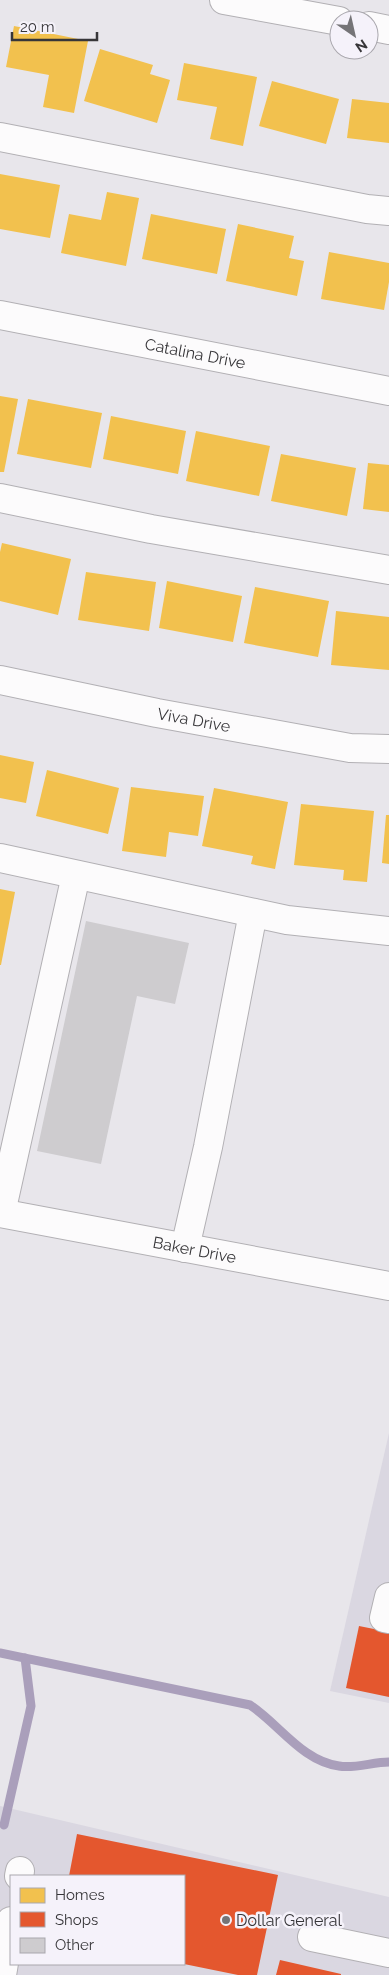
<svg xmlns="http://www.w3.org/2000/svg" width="389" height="1975" font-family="Raleway,sans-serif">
<rect width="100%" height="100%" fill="#e8e6eb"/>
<g fill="#dad7e1" fill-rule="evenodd">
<path d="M389 1433V1703L330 1691Z"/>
<path d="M0 1806 389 1897V1975H0ZM11 1876H184V1964H11Z"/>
</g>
<g fill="#f2c14e">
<path d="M14 26 88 41 74 113 43 107 49 75 6 67Z"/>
<path d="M100 49 153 65 150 74 170 80 157 123 84 101Z"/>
<path d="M184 63 257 77 243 146 210 139 217 107 177 100Z"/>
<path d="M272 81 339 99 326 144 259 126Z"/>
<path d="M352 99 389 103V143L347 138Z"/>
<path d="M0 174 60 185 50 238 0 229Z"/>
<path d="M107 192 139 198 126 266 61 253 69 214 101 220Z"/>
<path d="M151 214 226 229 217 274 142 259Z"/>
<path d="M238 224 294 236 289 258 304 261 297 296 226 281Z"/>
<path d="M329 252 389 263V282L384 310 321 299Z"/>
<path d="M0 396 18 399 4 472H0Z"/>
<path d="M28 399 102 413 91 468 17 454Z"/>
<path d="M111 416 186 431 178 474 103 459Z"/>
<path d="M196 431 270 446 259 496 186 481Z"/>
<path d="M281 454 356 468 347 516 271 501Z"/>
<path d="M368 463 389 465V512L363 509Z"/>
<path d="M2 543 71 559 58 615 0 601V552Z"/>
<path d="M86 572 156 582 149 631 78 620Z"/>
<path d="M167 581 242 596 233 642 159 628Z"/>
<path d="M255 587 329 601 318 657 244 643Z"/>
<path d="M336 611 389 617V670L331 665Z"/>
<path d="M0 755 34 762 26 803 0 798Z"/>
<path d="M47 770 119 788 108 834 36 816Z"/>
<path d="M131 787 204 796 198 836 169 832 166 857 122 851Z"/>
<path d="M214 788 288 802 275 869 251 864 253 856 202 846Z"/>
<path d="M301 804 374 811 367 882 343 880 344 870 294 865Z"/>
<path d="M386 815H389V864L382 863Z"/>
<path d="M0 889 15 892 1 965H0Z"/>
</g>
<g fill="#e4572e">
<path d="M359 1626 389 1632V1697L346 1688Z"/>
<path d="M77 1834 278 1875 257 1975H238L184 1964V1876H69Z"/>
<path d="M280 1960 341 1974V1975H276Z"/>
</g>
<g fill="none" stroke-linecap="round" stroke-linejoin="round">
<g stroke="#aa9fbb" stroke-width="9">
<path d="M0 1653 250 1705C279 1724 302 1761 339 1766 354 1769 373 1762 389 1762"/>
<path d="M4 1825 31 1706 25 1658"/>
</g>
</g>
<path fill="#cecccf" d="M86 921 189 943 175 1004 137 996 101 1164 37 1151Z"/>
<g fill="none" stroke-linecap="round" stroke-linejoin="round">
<g stroke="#b2b0b4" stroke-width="30">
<g id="minor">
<path d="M224 0 339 21"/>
<path d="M369 26 389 30"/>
<path d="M0 137 367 209 389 211"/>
<path id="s1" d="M0 315 389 391"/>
<path d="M0 498 151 529 389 570"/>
<path id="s2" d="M0 680 157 713 350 748 389 749"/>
<path d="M0 858 287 920 389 931"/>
<path id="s3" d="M0 1213 389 1286"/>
<path d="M1 1213 76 875"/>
<path d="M185 1248 208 1147 253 913"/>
<path d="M389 1597 384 1618 389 1619"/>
<path d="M19 1876 20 1871"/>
<path d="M312 1937 389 1953"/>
<path d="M2 1975 11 1921"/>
</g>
</g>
<use href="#minor" stroke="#fcfbfc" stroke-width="28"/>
</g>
<circle fill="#757477" stroke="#f5f2fa" stroke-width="2" cx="226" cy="1920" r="5"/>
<g text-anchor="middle" stroke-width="5" stroke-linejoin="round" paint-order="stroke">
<g font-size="16" fill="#373639" stroke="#f5f2fa">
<text dy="6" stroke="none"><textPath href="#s1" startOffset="199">Catalina Drive</textPath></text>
<text dy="6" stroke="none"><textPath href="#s2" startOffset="198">Viva Drive</textPath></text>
<text dy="6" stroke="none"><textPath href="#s3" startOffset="198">Baker Drive</textPath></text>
</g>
<g font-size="16" fill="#373639" stroke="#f5f2fa" text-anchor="start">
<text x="236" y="1926">Dollar General</text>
</g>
</g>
<rect x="10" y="1875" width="175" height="90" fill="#f5f2fa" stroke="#a9a7ad"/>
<rect x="20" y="1888" width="25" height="15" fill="#f2c14e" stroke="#a9a7ad"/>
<text x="55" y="1900" font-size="15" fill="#373639">Homes</text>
<rect x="20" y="1912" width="25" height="15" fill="#e4572e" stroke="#a9a7ad"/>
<text x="55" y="1925" font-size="15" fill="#373639">Shops</text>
<rect x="20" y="1938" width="25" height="15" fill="#cecccf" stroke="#a9a7ad"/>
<text x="55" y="1950" font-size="15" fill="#373639">Other</text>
<g transform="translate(354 35) rotate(146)"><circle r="24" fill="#f5f2fa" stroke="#a9a7ad"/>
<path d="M0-4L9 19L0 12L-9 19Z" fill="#757477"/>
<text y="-8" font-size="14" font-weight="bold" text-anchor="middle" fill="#373639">N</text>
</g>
<path d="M12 32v8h85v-8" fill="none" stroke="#373639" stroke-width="2.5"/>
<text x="20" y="32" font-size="15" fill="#373639" stroke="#f5f2fa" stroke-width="4" paint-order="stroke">20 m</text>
</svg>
